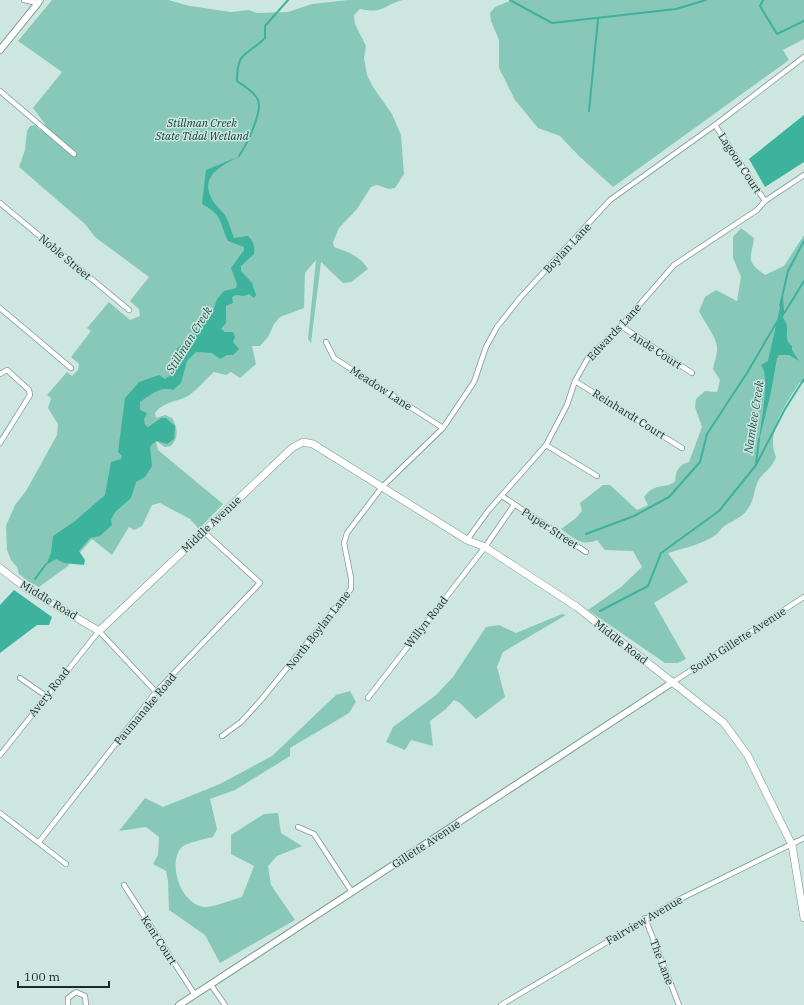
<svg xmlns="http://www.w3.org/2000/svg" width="804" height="1005" font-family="'IBM Plex Serif',serif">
<rect width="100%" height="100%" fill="#cde7e0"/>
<g fill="#88c8b9">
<path d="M52 0H168L190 6 231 12 249 10 257 13 288 12 312 4 348 0H403C383 5 385 14 360 9L354 15 355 24 366 46 364 58 367 75 373 87 392 114 401 135 404 174 395 188 389 189 377 185 371 187 357 209 339 228 333 242 334 247C348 252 360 256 368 269L351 282 343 283 321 262 311 343 308 339 316 260 305 273 304 308 280 317 274 324 268 337 260 346H252L256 364 240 378 231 372 226 375 214 372C206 379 197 390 188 396 177 402 164 401 155 413L156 418 165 415 172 418C178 429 179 436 171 446L165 447 156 441 158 450 223 504 199 529 190 519 160 503 152 505 142 526 134 530 129 527 112 555 92 539 68 566 39 587 29 582 19 574 17 567 11 560 7 550 6 526 15 505 26 491 57 435 58 424 48 408 51 398 47 395 67 372 72 376 78 370 79 364 71 357 91 331 87 328 109 302 130 320 140 316 139 309 130 301 149 277 95 237 85 224 19 167 25 150 27 131 30 126 35 125 40 130 45 124 33 108 62 72 18 41Z"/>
<path d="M512 0H804V39L783 50 789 60 613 187 579 156 560 136 538 128 515 100 499 68V40L491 21 490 13 495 7Z"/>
<path d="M741 228 754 238C751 260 745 260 765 275L784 266 804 235V383L800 382C787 402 765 432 776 457 771 470 764 471 758 481 754 490 754 500 749 507 742 519 732 520 723 527 721 529 719 532 717 534 704 544 684 548 668 553L688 582 654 603 686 659 678 663H665L588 610 621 587 642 567 633 551 605 550 597 540C581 547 574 538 561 529L576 518 582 511 580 503 603 485H610L637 510 648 505 644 497C656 481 666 490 675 481 676 471 678 465 689 462L702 427 695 407 696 399 705 391 717 392 720 380 713 369C714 363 718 353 717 347 716 336 704 322 699 311L705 297 716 290 737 301 741 277 733 258V237Z"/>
<path d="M562 614 566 615 503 652 497 667 505 697 476 719 460 703 454 700 446 709 430 721 433 746 411 740 405 750 386 742 393 727 436 695 453 677 486 627 499 625 516 633Z"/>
<path d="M350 691 356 702 349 713 290 748V756L235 790 210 799 217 829 213 837C205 839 185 843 181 848 167 865 182 907 206 907 217 906 231 900 242 897L254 866 231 854V835L264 814 278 813 281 833 302 846 277 856 268 866 271 885 295 920 220 963 205 935 169 910 168 881 166 871 153 864 158 855 159 837 146 827 119 831 145 798 163 807 220 784 272 756 336 695Z"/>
</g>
<g fill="#3db29c">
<path d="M804 115V162L765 187 749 159Z"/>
<path d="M240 156C221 166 196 177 215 204 218 208 222 211 225 215 229 222 231 231 234 238L248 236C254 242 255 246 254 254L241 266V271L252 283 256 295 254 298 249 294 244 296 236 295 232 297 233 303 226 306V323L221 329 225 332H233L235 337 233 342 239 349 233 355H227L220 359 212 353 196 352 187 361 181 383 173 390C161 385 149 396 140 402V410L147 413 144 419 145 425 148 427 161 418H166L175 426 174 439 167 444C158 442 157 438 150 447L152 466 145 477 136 482 131 498 115 512 111 520 112 525 100 536 90 538 79 551 85 560 84 565 64 563 56 559 46 565 51 553 53 536 75 521 105 495 111 462 121 459 122 456 118 452 125 398 139 382 159 375 165 379C182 369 172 365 176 351 178 345 187 342 192 340L194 328 213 311 217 299 224 291 236 288 237 284 231 268 244 250V247L228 241C219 222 224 216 202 204L206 170Z"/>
<path d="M783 294 784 311H786L783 317C784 320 787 324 787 327 787 336 785 340 792 346V350L799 361 789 355H779L777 358 771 392 759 441C760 425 771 376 761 365L768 361Z"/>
<path d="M14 590 52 617 49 625H37L0 653V605Z"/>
</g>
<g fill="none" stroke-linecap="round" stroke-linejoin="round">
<g stroke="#3db29c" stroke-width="2">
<path d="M510 0 552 23 676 9 706 0"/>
<path d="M763 0 760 6 777 34 804 21"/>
<path d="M589 111 598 19"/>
<path d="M239 156C246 146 263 112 258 100 255 92 244 86 237 81 237 50 246 57 265 38V26L288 0"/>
<path d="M780 306 788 271 804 241"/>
<path d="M785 312 804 281"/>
<path d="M756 464 759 439"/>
<path d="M586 534 634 516 669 497 700 462 707 434 747 373 778 320"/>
<path d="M35 579 46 564"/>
<path d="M600 611 648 586 661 553 719 511 756 465 785 409 804 379"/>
</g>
<g stroke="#7f9790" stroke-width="6">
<g id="minor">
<path d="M24 0 38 3 41 0"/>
<path d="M0 91 74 154"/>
<path d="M715 125 765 201"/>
<path d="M0 203 129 310"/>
<path d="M0 308 71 368"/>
<path d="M621 326 692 373"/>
<path d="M326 342 334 358 443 428"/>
<path d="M0 374 7 370 29 390 30 395 0 443"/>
<path d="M575 381 682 448"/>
<path d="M546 445 597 476"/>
<path d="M502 496 586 552"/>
<path d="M467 540 488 511 546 445 567 405 575 381 588 358 621 326 674 265 757 210 765 201 804 175"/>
<path d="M20 678 46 696"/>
<path d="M673 682 804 597"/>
<path d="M368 698 485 547 514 505"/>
<path d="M222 736 241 722 261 700 351 589V578L344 543 347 533 382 487 443 428 474 382 486 347 497 327 520 298 610 200 715 125 804 57"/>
<path d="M0 755 99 631 156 692"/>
<path d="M0 813 66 864"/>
<path d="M298 827 314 834 352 892"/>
<path d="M39 842 156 692 260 583 203 531"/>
<path d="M124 885 195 995"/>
<path d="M645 918 679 1005"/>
<path d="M211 985 225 1005"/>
<path d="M68 1005V998L76 992 85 996 86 1005"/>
<path d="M501 1005 676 901 804 838"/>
</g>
</g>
<g stroke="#7f9790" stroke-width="8">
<g id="tertiary">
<path d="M0 50 38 3"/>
<path d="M179 1005 673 682"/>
</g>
</g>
<g stroke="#7f9790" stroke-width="8">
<path id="secondary" d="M0 568 26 588 99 631 292 448 303 442 313 444 467 540 485 547 577 607 724 723 748 756 792 845 804 918"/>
</g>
<use href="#minor" stroke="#fff" stroke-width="4.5"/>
<use href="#tertiary" stroke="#fff" stroke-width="6"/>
<use href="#secondary" stroke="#fff" stroke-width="7"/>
</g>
<g text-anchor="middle" stroke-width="3" stroke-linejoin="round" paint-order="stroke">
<g font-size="11" font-style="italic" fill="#063c33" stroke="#cde7e0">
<text x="202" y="127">Stillman Creek<tspan x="202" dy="13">State Tidal Wetland</tspan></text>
</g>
<g font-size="11" fill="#1e2825" stroke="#cde7e0">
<text transform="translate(740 163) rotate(57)" y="4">Lagoon Court</text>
<text transform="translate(567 248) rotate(-47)" y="4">Boylan Lane</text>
<text transform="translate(65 257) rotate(40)" y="4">Noble Street</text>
<text transform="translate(614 332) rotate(-47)" y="4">Edwards Lane</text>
<text transform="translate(656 350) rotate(33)" y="4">Ande Court</text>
<text transform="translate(381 388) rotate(33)" y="4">Meadow Lane</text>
<text transform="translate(629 414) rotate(32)" y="4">Reinhardt Court</text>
<text transform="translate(211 524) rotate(-43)" y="4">Middle Avenue</text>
<text transform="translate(550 528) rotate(33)" y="4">Puper Street</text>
<text transform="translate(49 600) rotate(31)" y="4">Middle Road</text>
<text transform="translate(426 622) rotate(-52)" y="4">Willyn Road</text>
<text transform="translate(318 630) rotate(-52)" y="4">North Boylan Lane</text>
<text transform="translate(738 640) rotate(-33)" y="4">South Gillette Avenue</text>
<text transform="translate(621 642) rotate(38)" y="4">Middle Road</text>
<text transform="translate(49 692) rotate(-52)" y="4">Avery Road</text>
<text transform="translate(145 709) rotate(-50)" y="4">Paumanake Road</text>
<text transform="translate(426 844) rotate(-33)" y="4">Gillette Avenue</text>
<text transform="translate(644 920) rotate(-30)" y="4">Fairview Avenue</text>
<text transform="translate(159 940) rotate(57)" y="4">Kent Court</text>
<text transform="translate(662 962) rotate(69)" y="4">The Lane</text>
</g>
<g font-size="12" font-style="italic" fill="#29594f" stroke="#cde7e0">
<text transform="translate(189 340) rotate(-58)" y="4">Stillman Creek</text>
<text transform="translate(754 417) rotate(-81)" y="4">Namkee Creek</text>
</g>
</g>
<path d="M18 981v6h91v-6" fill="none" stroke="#1e2825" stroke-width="2"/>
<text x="24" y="981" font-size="12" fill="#1e2825" stroke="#cde7e0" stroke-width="3" paint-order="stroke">100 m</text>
</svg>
